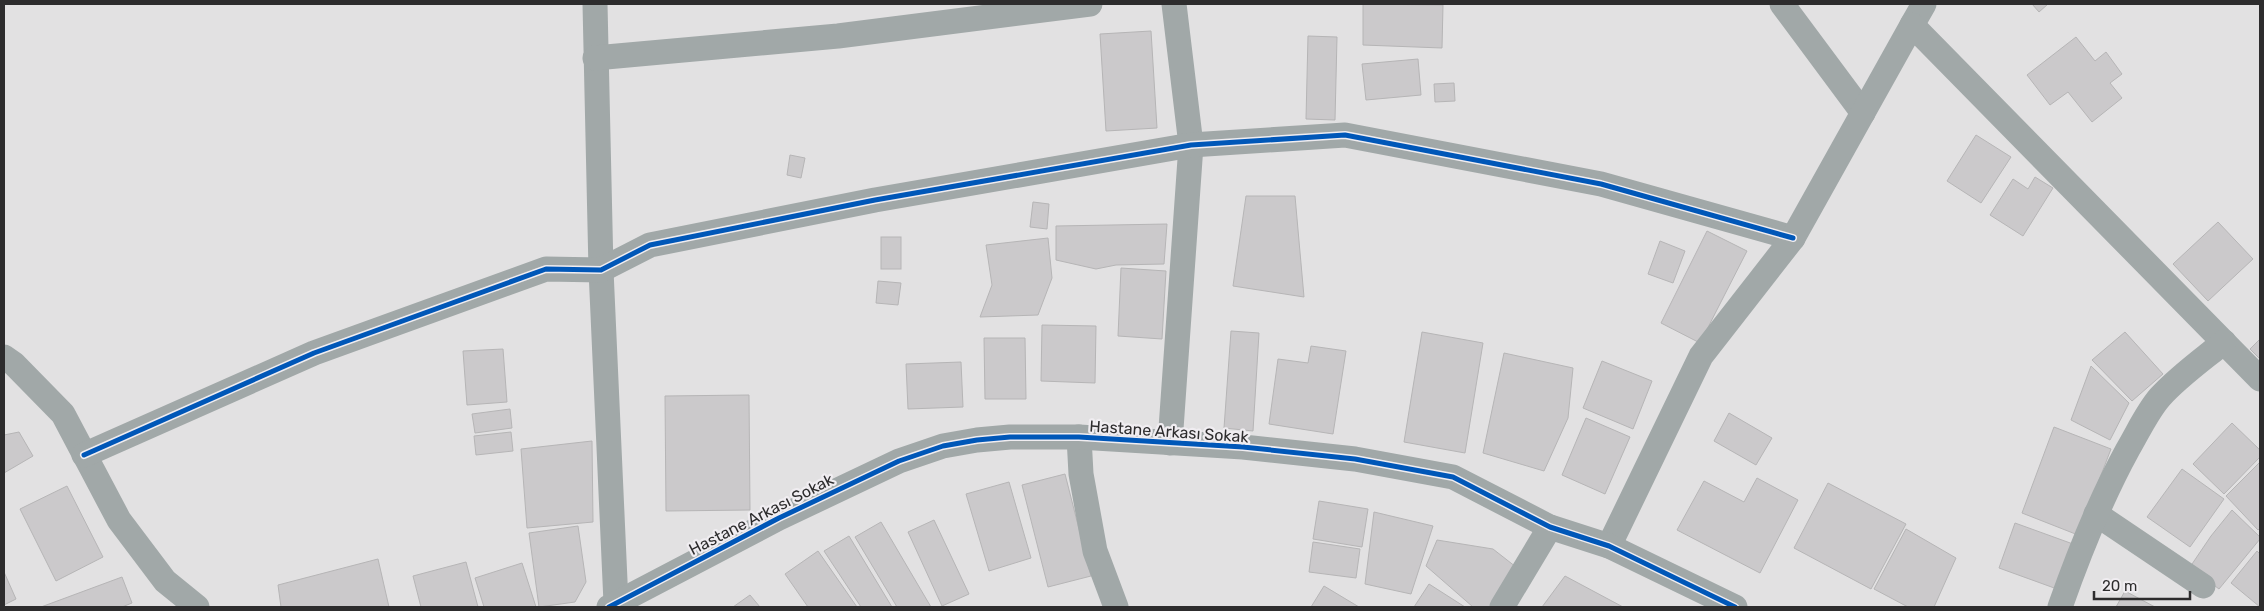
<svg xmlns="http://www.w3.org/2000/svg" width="2264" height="611" font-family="Rubik,sans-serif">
<rect width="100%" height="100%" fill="#e2e1e2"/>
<g fill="#cbc9cb" stroke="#b6b5b6">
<path d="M1363 4 1443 5 1442 48 1363 45Z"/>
<path d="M2032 4H2048L2039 12Z"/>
<path d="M1151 31 1157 128 1106 131 1100 34Z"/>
<path d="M1308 36 1337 37 1335 120 1306 119Z"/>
<path d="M2076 37 2095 61 2106 52 2122 74 2110 83 2122 98 2092 122 2068 92 2050 105 2027 75Z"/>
<path d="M1418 59 1421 95 1366 100 1362 64Z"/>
<path d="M1454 83 1455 101 1435 102 1434 84Z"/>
<path d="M1976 135 2011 157 1981 203 1947 181Z"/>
<path d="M790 155 805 158 801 178 787 175Z"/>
<path d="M2035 177 2053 188 2023 236 1990 215 2013 179 2028 189Z"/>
<path d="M1246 196H1295L1304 297 1233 286Z"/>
<path d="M1033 202 1049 204 1047 229 1030 227Z"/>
<path d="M2218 222 2253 259 2208 301 2173 264Z"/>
<path d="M1167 224 1164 264 1116 265 1096 269 1056 260V226Z"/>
<path d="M1707 231 1747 251 1700 343 1661 323Z"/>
<rect x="881" y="237" width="20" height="32"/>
<path d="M1048 238 1052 278 1038 315 980 317 992 285 986 245Z"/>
<path d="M1660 241 1685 251 1673 283 1648 274Z"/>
<path d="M1121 268 1166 271 1162 339 1118 336Z"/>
<path d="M878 281 901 283 898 305 876 303Z"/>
<path d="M1042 325 1096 326 1095 383 1041 381Z"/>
<path d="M1231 331 1259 333 1253 431 1224 428Z"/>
<path d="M1422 332 1483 343 1465 453 1404 442Z"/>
<path d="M2125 332 2163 374 2132 401 2092 360Z"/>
<path d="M984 338H1025L1026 399H985Z"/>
<path d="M2260 339V359L2250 349Z"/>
<path d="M1311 346 1346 351 1333 434 1269 424 1278 359 1308 363Z"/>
<path d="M503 349 507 402 467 405 463 351Z"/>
<path d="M1504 353 1573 368 1568 418 1544 471 1483 453Z"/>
<path d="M1602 361 1652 381 1633 429 1583 408Z"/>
<path d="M961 362 963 407 908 409 906 364Z"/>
<path d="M2091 366 2129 403 2110 440 2071 420Z"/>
<path d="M749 395 750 510 666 511 665 396Z"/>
<path d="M510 409 512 428 475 433 472 414Z"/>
<path d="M1729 413 1772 438 1756 465 1714 441Z"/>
<path d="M1586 418 1630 437 1605 494 1562 475Z"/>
<path d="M2232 423 2260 450V457L2224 494 2193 464Z"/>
<path d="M2054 427 2111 449 2078 535 2022 513Z"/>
<path d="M19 432 33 456 4 473V435Z"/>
<path d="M511 432 513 451 476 455 474 436Z"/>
<path d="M592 441 593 522 527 528 521 449Z"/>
<path d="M2260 462V528L2258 530 2226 496Z"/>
<path d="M2182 469 2224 499 2190 547 2147 517Z"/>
<path d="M1065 474 1091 576 1048 587 1022 485Z"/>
<path d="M1757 478 1798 500 1760 573 1677 530 1704 481 1744 502Z"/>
<path d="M1009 482 1031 558 989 571 966 494Z"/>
<path d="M1828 483 1906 524 1871 589 1794 548Z"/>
<path d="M67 486 103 557 56 581 20 509Z"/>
<path d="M1319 501 1368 509 1362 547 1313 539Z"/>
<path d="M2232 510 2260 537V539L2219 589 2190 567 2211 536Z"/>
<path d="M1374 512 1433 526 1411 594 1365 584Z"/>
<path d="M934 520 969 594 942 606 908 532Z"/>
<path d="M881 522 931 607H897L855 537Z"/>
<path d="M2015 523 2073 544 2057 589 1999 568Z"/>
<path d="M578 526 586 582 575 602 539 607 529 533Z"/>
<path d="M1906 529 1956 558 1934 607H1908L1874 589Z"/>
<path d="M849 536 892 607H861L824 551Z"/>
<path d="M1437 540 1493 549 1516 567 1498 607H1473L1426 566Z"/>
<path d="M1313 542 1360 549 1356 578 1309 572Z"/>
<path d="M818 551 857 607H808L785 574Z"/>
<path d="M2257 551 2260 554V607L2231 583Z"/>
<path d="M378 559 389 607H281L278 585Z"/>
<path d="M466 562 478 607H421L413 576Z"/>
<path d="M522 563 536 607H484L475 578Z"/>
<path d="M4 572 16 599 4 605Z"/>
<path d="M1565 576 1623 607H1542Z"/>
<path d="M122 577 132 603 122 607H41Z"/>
<path d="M1429 584 1465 607H1414Z"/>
<path d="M1324 586 1359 607H1311Z"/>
<path d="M2125 591 2155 607H2116Z"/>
<path d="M750 595 760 607H733Z"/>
</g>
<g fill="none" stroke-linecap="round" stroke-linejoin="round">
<g stroke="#a1a8a8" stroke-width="25">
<path d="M595 4 601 270 616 603"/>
<path d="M1782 4 1863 113"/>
<path d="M1912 25 1924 4"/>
<path d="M595 58 838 36 1090 4"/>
<path d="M4 357 14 364 63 414 119 520 165 581 197 607"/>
<path d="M1079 437 1081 474 1095 551 1116 607"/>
<path d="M1170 443 1191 145 1174 4"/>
<path d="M84 455 314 353 546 269 601 270 650 245 875 200 1191 145 1345 135 1601 184 1793 238"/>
<path d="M2096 514 2203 586"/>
<path d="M1609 546 1701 356 1793 238 1912 25 2260 379"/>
<path d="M609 607 779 518 899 461 943 446 977 440 1010 437H1079L1243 447 1355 459 1453 477 1550 527 1609 546 1735 607"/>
<path d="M1502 607 1550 527"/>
<path d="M2060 607C2079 553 2100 500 2128 449 2138 432 2147 412 2160 397 2179 376 2202 360 2224 342"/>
</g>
<g stroke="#f0edf1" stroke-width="8">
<g id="cycleway">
<path d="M84 455 314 353 546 269 601 270 650 245 875 200 1191 145 1345 135 1601 184 1793 238"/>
<path d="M609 607 779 518 899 461 943 446 977 440 1010 437H1079L1243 447 1355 459 1453 477 1550 527 1609 546 1735 607"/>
</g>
</g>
<use href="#cycleway" stroke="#0057b8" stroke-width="5"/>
</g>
<g text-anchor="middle" stroke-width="4.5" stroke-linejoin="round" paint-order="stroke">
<g font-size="16" fill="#2d2c2d" stroke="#f0edf1">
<text transform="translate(1169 431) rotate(4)" y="6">Hastane Arkası Sokak</text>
<text transform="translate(761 514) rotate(-27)" y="6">Hastane Arkası Sokak</text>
</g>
</g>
<rect width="2264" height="611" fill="none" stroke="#2d2c2d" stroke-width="10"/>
<path d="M2094 591v8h96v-8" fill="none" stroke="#2d2c2d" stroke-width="2.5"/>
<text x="2102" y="591" font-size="15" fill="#2d2c2d" stroke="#f0edf1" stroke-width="4" paint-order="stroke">20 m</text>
</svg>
